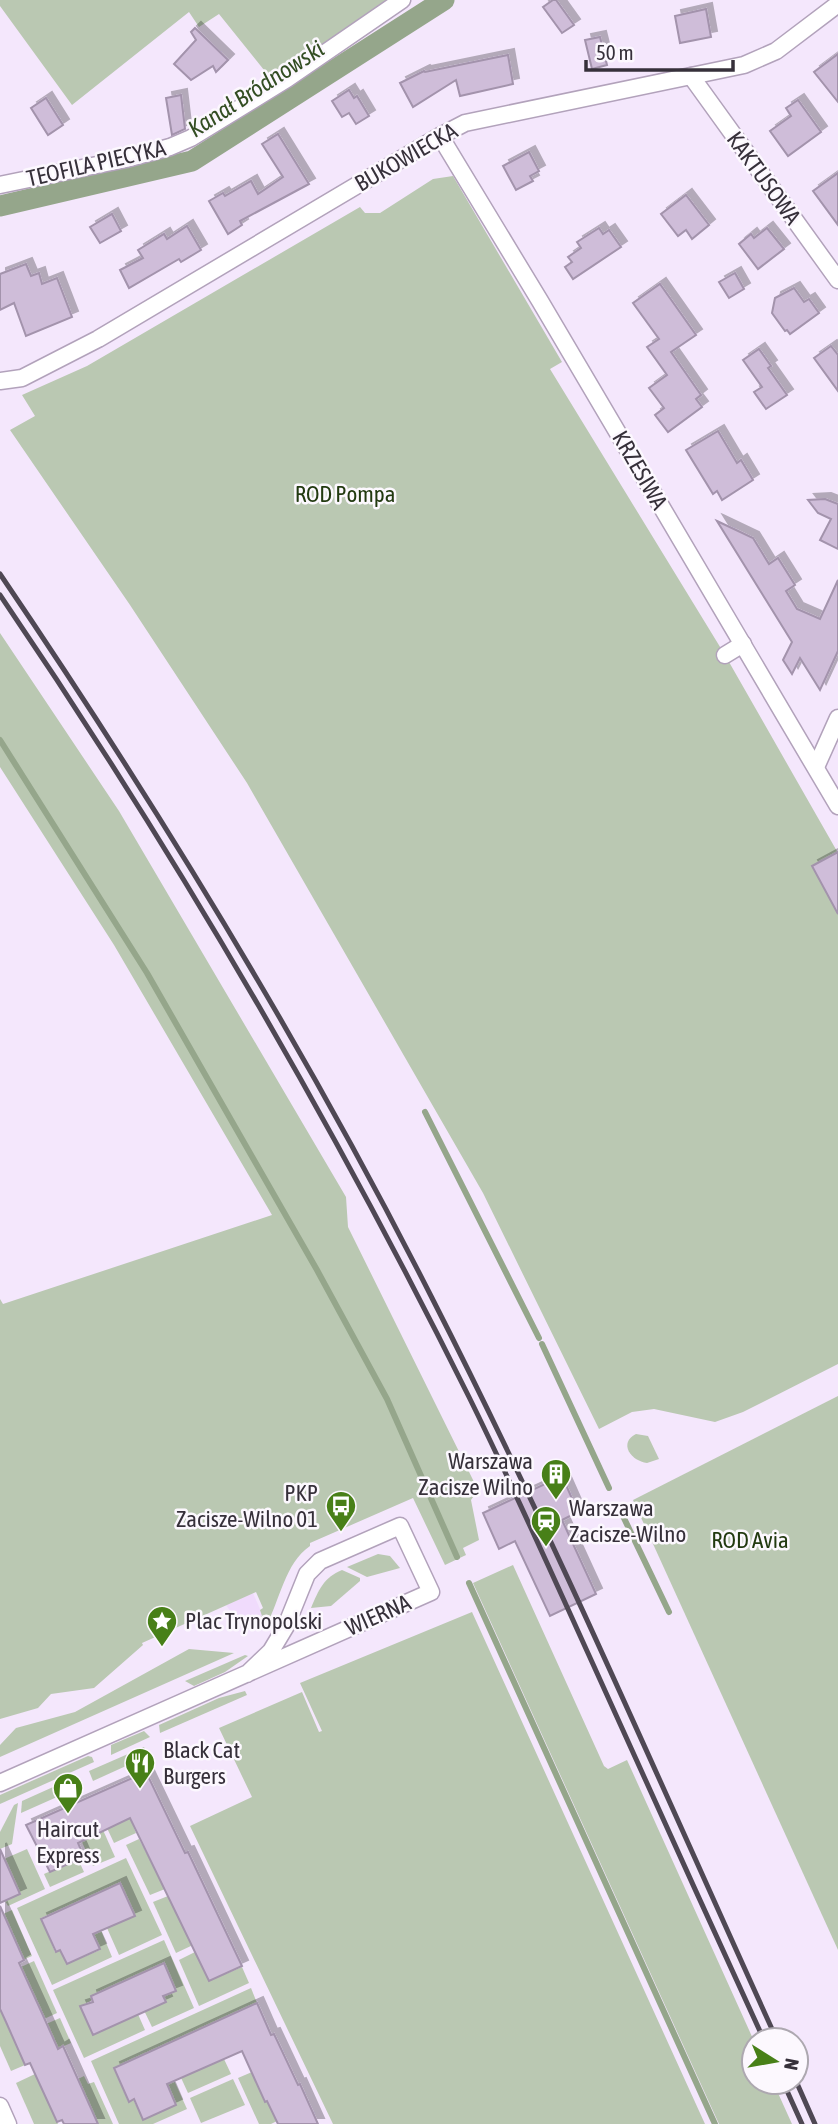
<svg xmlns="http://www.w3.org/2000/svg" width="838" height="2124" font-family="'Asap Condensed',sans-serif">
<defs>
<filter id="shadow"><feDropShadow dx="6" dy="-6" stdDeviation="0" flood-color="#0004"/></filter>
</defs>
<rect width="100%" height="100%" fill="#f4e7fc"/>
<path fill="#f0dbfc" d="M253 1593 263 1616 241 1626 226 1605Z"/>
<g fill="#bac8b2">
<path d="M0 0H393L272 80 219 14 199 27 189 12 72 105 0 6Z"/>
<path d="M453 176 562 362 550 369 725 655 838 853V1364L743 1412 715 1422 654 1409 632 1412 599 1429 483 1193 247 783 130 605 10 430 35 416 22 395 87 366 360 207 365 213H380L433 179Z"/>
<path d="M0 633 119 811 346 1197 348 1227 478 1490 471 1500 479 1540 463 1548 466 1555 445 1565 413 1498 310 1543V1546C285 1563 280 1600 266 1626L246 1629 244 1625 262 1616 260 1610 263 1608 256 1592 142 1643 143 1645 94 1688 51 1694 38 1708 0 1719V1299L3 1304 272 1215 114 945 0 767Z"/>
<path d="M838 1396V1950L633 1500Z"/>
<path d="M636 1434 648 1436 659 1459 647 1463C631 1461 618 1443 636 1434Z"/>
<path d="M378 1554 390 1556 400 1568 367 1577 347 1567Z"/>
<path d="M513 1565 604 1766 608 1769 627 1760 754 2041V2082H773L792 2124H719L473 1583Z"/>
<path d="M342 1570 360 1578V1581L331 1606 311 1608C318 1591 324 1577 342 1570Z"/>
<path d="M472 1612 705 2124H333L190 1826 252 1797 219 1728 302 1692 319 1732 322 1731 300 1683Z"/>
<path d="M189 1649 234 1653 0 1757V1745L16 1728 75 1712Z"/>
<path d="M245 1655 248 1656 225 1672 194 1686 185 1681Z"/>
<path d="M245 1691 247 1695 160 1733 159 1725 219 1698Z"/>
<path d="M144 1731 150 1737 111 1755V1745Z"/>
<path d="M144 1747 148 1756 93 1781 89 1771Z"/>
<path d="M88 1756 92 1757 94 1762 0 1804V1795Z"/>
<path d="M62 1783 66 1793 21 1813 22 1801Z"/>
<path d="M18 1803 12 1844 0 1849V1832L14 1805Z"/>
<path d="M130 1818 136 1833 114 1843 107 1828Z"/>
<path d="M103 1830 115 1857 93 1866 81 1840Z"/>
<path d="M139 1839 165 1889 150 1895 126 1845Z"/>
<path d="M27 1849 45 1889 8 1906 5 1901 20 1894 4 1859Z"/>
<path d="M126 1858 162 1935 119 1955 103 1919 119 1923 135 1916 120 1883 41 1918 55 1952 60 1950 67 1964 100 1950 92 1932 100 1928 112 1957 52 1985 17 1908Z"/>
<path d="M78 1859 84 1872 50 1887 44 1874Z"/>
<path d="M168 1896 193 1945 176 1953 153 1902Z"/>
<path d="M12 1910 32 1956 18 1962 3 1914Z"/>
<path d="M164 1940 194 2008 152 2027 140 2002 176 1990 163 1963 91 1996 92 2000 80 2007 93 2035 131 2018 137 2012 145 2030 84 2058 53 1990Z"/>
<path d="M195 1952 209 1981 242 1967 249 1983 199 2006 179 1960Z"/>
<path d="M34 1961 57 2013 44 2019 21 1967Z"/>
<path d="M251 1988 257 2003 114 2069 128 2101 133 2099 143 2120 176 2105 165 2081 173 2078 187 2109 153 2124H119L91 2061Z"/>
<path d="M0 2010 25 2065 11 2071 0 2046Z"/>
<path d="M60 2018 71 2043 57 2049 46 2024Z"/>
<path d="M224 2059 231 2074 188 2093 177 2069Z"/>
<path d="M252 2072 264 2101 268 2100 277 2121 271 2124H259L238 2078Z"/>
<path d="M35 2074 58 2124H34L16 2083Z"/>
<path d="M84 2076 88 2084 94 2082 113 2124H98L78 2079Z"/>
<path d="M233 2079 245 2105 201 2123 190 2098Z"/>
</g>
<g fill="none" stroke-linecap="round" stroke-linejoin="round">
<g stroke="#95a68b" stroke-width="6">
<path d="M0 740 147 973 317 1270 387 1399 457 1557"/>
<path d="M425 1112 539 1338"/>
<path d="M542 1344 609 1488"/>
<path d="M622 1514 669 1612"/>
<path d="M469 1583 715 2124"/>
</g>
<path stroke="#95a68b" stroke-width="21" d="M0 206 192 161 444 0"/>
</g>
<g fill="#cfbdd9" stroke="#a393ac" stroke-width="2" filter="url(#shadow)">
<path d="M553 0H556L574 25 562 33 543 7Z"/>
<path d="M706 9 711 37 680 43 675 16Z"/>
<path d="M195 28 228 60 216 72 213 66 191 80 174 64 196 40 191 32Z"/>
<path d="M600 37 607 65 592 69 585 40Z"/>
<path d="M838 54V102L814 72Z"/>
<path d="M508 55 513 84 460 96 456 80 413 107 400 83 424 71 425 72Z"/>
<path d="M349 90 354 98 357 96 369 116 356 124 349 113 342 117 332 101Z"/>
<path d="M181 95 185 129 172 135 166 98Z"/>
<path d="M46 98 63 125 48 135 31 108Z"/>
<path d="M798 100 821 132 788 156 770 131 791 116 786 108Z"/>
<path d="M278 134 309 184 240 221 242 225 228 234 209 201 223 193 225 196 251 181 258 194 283 177 262 144Z"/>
<path d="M529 152 539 171 530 176 533 181 516 190 503 166Z"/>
<path d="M838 173V225L813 191Z"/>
<path d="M686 195 709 225 692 239 686 230 678 236 661 214Z"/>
<path d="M112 214 121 231 100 243 90 227Z"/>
<path d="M187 226 201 250 181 262 179 259 129 288 120 270 143 258 138 250 164 234 167 239Z"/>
<path d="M599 228 603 234 609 230 621 247 573 279 565 267 572 262 568 257 581 248 577 242Z"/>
<path d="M767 228 784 249 758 269 739 244 751 234 754 238Z"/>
<path d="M26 264 31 276 39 273 42 284 57 278 72 317 26 336 14 303 0 310V274Z"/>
<path d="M735 273 744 289 729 298 719 282Z"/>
<path d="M660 284 696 335 671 352 701 395 696 399 702 407 668 432 655 415 664 408 649 388 667 375 647 347 659 339 633 303Z"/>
<path d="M794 288 804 302 809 299 819 313 790 334 787 330 785 331 772 313 775 298Z"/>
<path d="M831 346 838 355V391L814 358Z"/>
<path d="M759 349 771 366 768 368 787 395 766 409 754 392 762 387 743 360Z"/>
<path d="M718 431 737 463 741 460 753 480 722 500 717 491 713 494 686 450Z"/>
<path d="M825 499 838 504V549L820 540 831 519 818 513 808 500Z"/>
<path d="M717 521 753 538 769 564 778 558 795 585 786 591 797 609 820 619 838 580V651L820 690 800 658 792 674 783 660 792 642Z"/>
<path d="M838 852V914L812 866Z"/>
<path d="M562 1476 578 1512 562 1520 596 1594 550 1616 515 1541 499 1549 483 1513Z"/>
<path d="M146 1772 185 1853 188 1852 242 1966 209 1981 130 1818 78 1843 84 1857 50 1872 26 1825Z"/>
<path d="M0 1849 20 1894 0 1903Z"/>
<path d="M120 1883 135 1916 93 1934 100 1949 67 1964 60 1950 56 1952 41 1919Z"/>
<path d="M0 1906 24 1960 19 1963 41 2011 58 2049 63 2046 98 2124H64L62 2120 57 2122 30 2063 25 2065 6 2022 0 2009Z"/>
<path d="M164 1963 176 1991 163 1996 166 2002 93 2035 80 2006 93 2002 91 1996Z"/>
<path d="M257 2003 271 2035 274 2034 298 2085 300 2084 318 2124H278L267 2101 265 2102 242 2051 167 2084 176 2105 143 2120 134 2099 129 2102 114 2068Z"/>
</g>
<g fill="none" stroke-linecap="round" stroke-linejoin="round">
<g stroke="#b2a2bb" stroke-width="19">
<g id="minor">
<path d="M691 76 838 280"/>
<path d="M440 136 540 301 838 806"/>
<path d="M0 185 126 159 170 147 191 138 287 79 402 0"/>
<path d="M0 381 22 378 98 339 440 136 465 123 744 65 776 51 838 4"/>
<path d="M725 655 743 644"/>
<path d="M816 767 838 718"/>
<path d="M0 1783 431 1592 400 1526 320 1561 307 1574 286 1626 271 1651 247 1674"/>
<path d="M0 2106 8 2124"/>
</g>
</g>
<use href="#minor" stroke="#fff" stroke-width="16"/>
<g stroke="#4f4854" stroke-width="5">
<path d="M0 574C158 807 305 1047 432 1298 556 1541 664 1792 777 2040"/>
<path d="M0 595C175 852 331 1119 469 1397 514 1488 555 1581 597 1673 652 1795 708 1918 764 2040"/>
<path d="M796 2081 815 2124"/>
<path d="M783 2082 802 2124"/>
</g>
</g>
<defs>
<g id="building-pin" transform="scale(1.575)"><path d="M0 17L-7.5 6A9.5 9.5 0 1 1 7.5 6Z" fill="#488018" stroke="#fcf8fe"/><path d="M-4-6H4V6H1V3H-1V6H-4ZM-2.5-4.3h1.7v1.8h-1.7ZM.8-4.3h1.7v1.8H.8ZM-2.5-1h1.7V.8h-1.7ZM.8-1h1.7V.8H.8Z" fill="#fff"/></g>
<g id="bus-pin" transform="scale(1.575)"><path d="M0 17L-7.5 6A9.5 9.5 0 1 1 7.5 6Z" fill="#488018" stroke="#fcf8fe"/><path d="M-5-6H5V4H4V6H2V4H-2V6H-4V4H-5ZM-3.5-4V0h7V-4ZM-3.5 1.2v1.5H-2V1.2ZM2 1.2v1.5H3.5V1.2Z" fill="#fff"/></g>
<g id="station-pin" transform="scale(1.575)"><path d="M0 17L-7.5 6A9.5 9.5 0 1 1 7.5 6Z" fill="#488018" stroke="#fcf8fe"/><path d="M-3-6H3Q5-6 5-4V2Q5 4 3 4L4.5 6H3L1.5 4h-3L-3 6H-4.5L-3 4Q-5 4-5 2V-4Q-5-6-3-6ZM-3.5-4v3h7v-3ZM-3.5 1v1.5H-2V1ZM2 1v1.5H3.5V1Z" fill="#fff"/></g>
<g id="sight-pin" transform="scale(1.575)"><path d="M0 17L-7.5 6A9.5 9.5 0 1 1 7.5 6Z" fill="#488018" stroke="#fcf8fe"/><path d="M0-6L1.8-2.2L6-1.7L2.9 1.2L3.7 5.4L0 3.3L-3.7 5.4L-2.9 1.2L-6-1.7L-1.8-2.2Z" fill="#fff"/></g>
<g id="restaurant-pin" transform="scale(1.575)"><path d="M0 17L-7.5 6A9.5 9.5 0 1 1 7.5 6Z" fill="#488018" stroke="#fcf8fe"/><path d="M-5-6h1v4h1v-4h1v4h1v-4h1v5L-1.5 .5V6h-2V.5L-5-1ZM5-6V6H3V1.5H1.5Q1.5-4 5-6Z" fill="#fff"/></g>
<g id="shop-pin" transform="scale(1.575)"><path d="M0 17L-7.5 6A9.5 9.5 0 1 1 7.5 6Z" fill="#488018" stroke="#fcf8fe"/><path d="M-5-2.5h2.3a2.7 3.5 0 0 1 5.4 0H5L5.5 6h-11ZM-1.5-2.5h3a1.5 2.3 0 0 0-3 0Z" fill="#fff"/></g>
</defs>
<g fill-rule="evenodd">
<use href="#building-pin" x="556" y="1474"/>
<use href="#bus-pin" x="341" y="1506"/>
<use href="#station-pin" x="546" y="1521"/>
<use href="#sight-pin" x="162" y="1621"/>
<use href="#restaurant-pin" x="140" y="1763"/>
<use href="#shop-pin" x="68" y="1788"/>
</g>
<g text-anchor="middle" stroke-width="5" stroke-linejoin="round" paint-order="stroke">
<g font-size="23" fill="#36303a" stroke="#fcf8fe">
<text transform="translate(406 157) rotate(-30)" y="8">BUKOWIECKA</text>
<text transform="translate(96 163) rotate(-13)" y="8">TEOFILA PIECYKA</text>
<text transform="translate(764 178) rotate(54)" y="8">KAKTUSOWA</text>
<text transform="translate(640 470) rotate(60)" y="8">KRZESIWA</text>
<text transform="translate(378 1615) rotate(-24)" y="8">WIERNA</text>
</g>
<g font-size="23" fill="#223a10" stroke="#fcf8fe">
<text x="345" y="502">ROD Pompa</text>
<text x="750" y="1548">ROD Avia</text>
</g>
<g font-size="23" fill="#36303a" stroke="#fcf8fe" text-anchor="start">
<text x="533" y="1469" text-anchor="end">Warszawa<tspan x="533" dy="26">Zacisze Wilno</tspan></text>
<text x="318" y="1501" text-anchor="end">PKP<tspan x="318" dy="26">Zacisze-Wilno 01</tspan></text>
<text x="569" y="1516">Warszawa<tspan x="569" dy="26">Zacisze-Wilno</tspan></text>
<text x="185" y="1629">Plac Trynopolski</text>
<text x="163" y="1758">Black Cat<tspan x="163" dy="26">Burgers</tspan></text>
<text x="68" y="1837" text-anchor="middle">Haircut<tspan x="68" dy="26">Express</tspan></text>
</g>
<g font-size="24" font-style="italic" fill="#334d23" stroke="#fcf8fe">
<text transform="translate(256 89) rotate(-33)" y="8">Kanał Bródnowski</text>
</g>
</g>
<g transform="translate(775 2061) rotate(101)"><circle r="33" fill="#fcf8fe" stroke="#ada8b0" stroke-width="2"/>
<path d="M0-5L12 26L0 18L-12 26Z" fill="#488018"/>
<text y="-10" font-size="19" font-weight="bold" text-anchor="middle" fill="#36303a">N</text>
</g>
<path d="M586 60v10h147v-10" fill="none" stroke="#36303a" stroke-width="3.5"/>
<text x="596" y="60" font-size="21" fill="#36303a" stroke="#fcf8fe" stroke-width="5" paint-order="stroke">50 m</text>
</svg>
